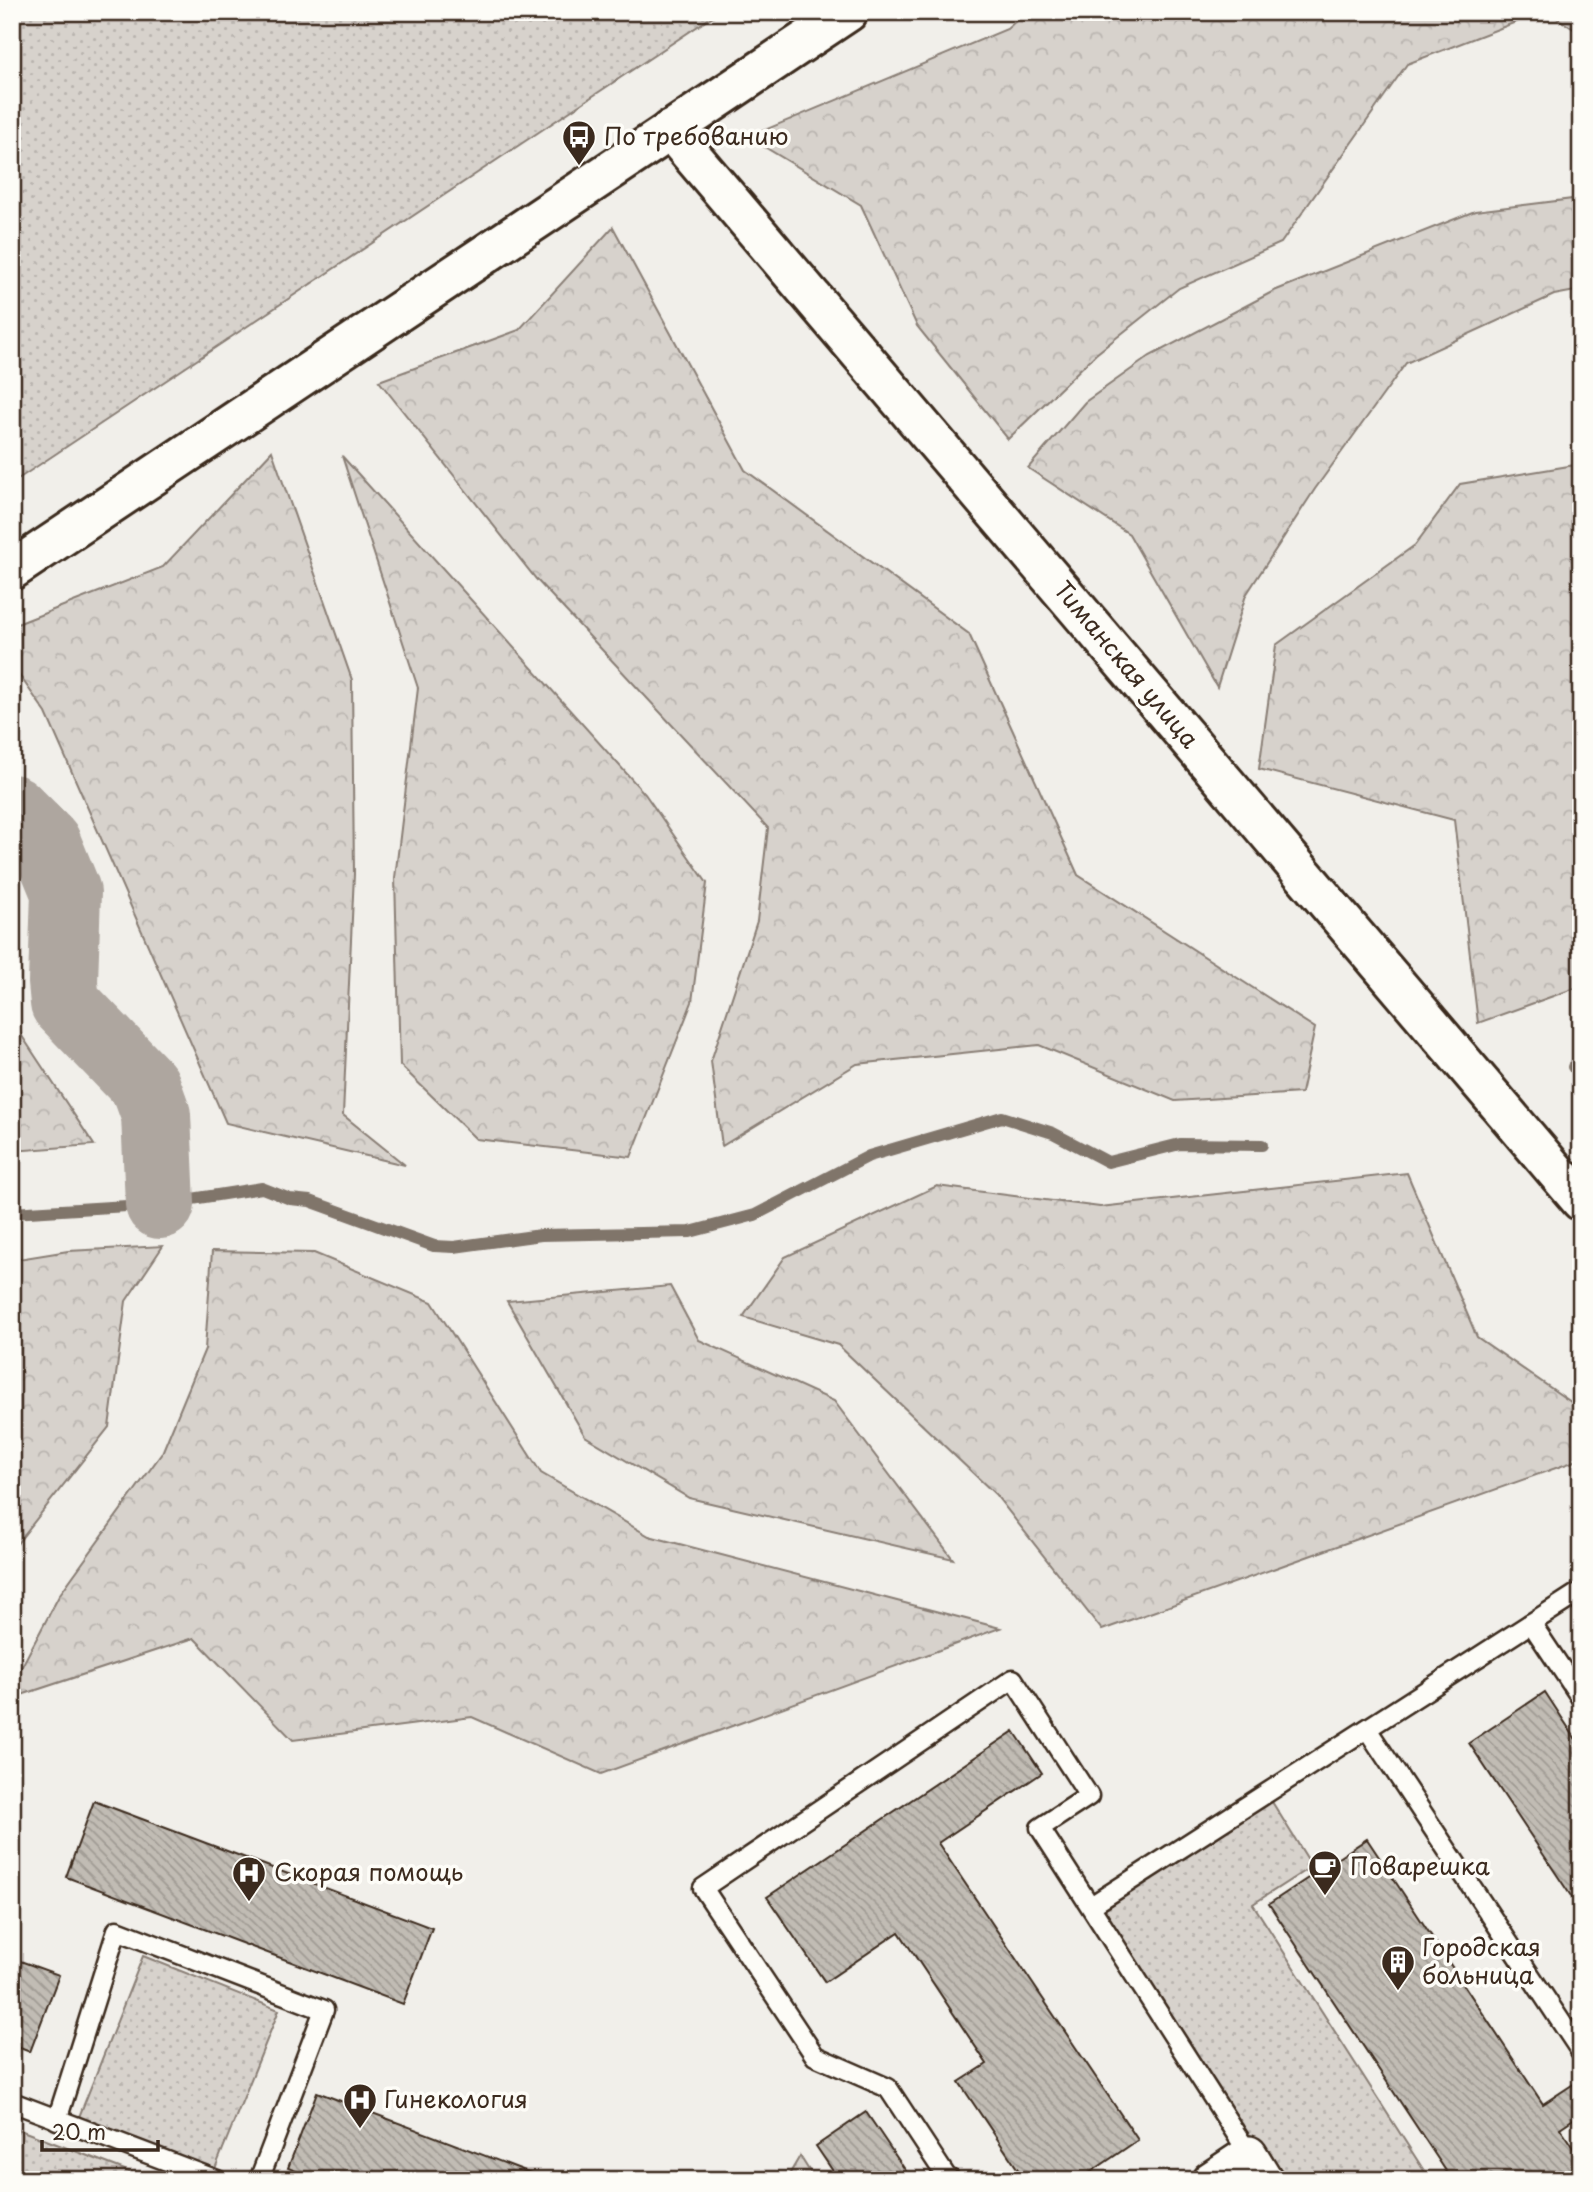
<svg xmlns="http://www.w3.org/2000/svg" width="1593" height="2192" font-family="'Playpen Sans',sans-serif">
<defs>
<pattern id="grass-dots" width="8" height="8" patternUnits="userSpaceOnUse" patternTransform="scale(1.75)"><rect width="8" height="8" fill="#d7d2cc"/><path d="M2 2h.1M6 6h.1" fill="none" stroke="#b9b4af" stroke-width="1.8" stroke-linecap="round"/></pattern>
<pattern id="forest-crowns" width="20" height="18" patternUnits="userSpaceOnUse" patternTransform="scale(1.75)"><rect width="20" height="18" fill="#d7d2cc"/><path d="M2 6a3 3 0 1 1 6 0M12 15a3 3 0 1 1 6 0" fill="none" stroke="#b9b4af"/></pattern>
<pattern id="building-back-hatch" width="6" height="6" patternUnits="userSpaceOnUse" patternTransform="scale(1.75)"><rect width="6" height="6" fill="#c1bcb4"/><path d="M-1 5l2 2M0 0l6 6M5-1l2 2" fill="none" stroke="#9e9992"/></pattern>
</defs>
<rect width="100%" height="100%" fill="#f1efea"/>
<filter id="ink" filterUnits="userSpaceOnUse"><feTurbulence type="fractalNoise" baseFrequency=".0143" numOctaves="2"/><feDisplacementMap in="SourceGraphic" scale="14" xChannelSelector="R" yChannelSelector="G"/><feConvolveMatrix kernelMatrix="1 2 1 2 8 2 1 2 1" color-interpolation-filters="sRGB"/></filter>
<g filter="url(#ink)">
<g fill="url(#grass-dots)" stroke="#897e75" stroke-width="2">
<path d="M12 12H719L12 483Z"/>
<path d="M1269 1797 1312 1866 1253 1904 1430 2180H1274L1099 1906Z"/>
<path d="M143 1956 279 2010 214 2171 79 2117Z"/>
<path d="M12 2127 151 2180H12Z"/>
<path d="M800 2156 815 2180H786Z"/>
</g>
<g fill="url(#forest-crowns)" stroke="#897e75" stroke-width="2">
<path d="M1026 12H1542L1407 64 1281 243 1179 288 1096 354 1008 439 917 326 861 205 748 137 1007 29Z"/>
<path d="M1548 12H1581V34Z"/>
<path d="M1581 198V290L1554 295 1406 363 1315 489 1246 595 1217 687 1129 534 1028 468 1085 402 1150 356 1274 291 1475 211Z"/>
<path d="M613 227 745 470 969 634 1078 875 1315 1028 1301 1093 1175 1101 1039 1045 857 1064 722 1146 711 1061 757 921 768 828 536 579 379 381 519 330Z"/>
<path d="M272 451 352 680 354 874 343 1115 405 1165 226 1123 46 713 12 665V626L163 567Z"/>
<path d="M342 456 645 794 707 883 692 1002 631 1157 476 1139 400 1065 395 878 418 688Z"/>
<path d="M1581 464V986L1478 1023 1454 820 1259 769 1276 645 1415 545 1460 484Z"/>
<path d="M12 1021 94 1145 12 1151Z"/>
<path d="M1407 1173 1477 1337 1581 1409V1459L1102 1630 995 1494 838 1345 743 1317 785 1257 937 1186 1100 1207Z"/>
<path d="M163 1246 126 1301 109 1427 12 1550V1260L68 1251Z"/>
<path d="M212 1251 314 1253 432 1302 541 1473 649 1536 1000 1628 601 1774 472 1717 293 1740 194 1638 12 1698V1685L60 1594 162 1453 205 1349Z"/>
<path d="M670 1286 699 1340 834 1401 953 1559 689 1498 585 1436 507 1301Z"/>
</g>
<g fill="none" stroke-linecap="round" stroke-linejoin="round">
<g stroke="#80746b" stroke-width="12">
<path d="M1573 1067H1581"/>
<path d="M12 1213 160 1204 262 1188 290 1199 310 1201 434 1246 454 1247 541 1235 690 1232 755 1215 869 1156 1002 1117 1053 1133 1108 1162 1180 1144 1262 1145"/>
</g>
<path stroke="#aea69f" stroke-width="70" d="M12 809 46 843 66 892 63 982 65 1003 146 1087 156 1115 160 1204"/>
</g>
<g fill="url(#building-back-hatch)" stroke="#3b2a1e" stroke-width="2">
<path d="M1545 1692 1581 1747V1911L1469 1743Z"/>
<path d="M1014 1731 1042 1773 938 1843 1138 2140 1079 2180H1025L959 2082 987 2064 899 1932 825 1982 767 1897Z"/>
<path d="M94 1801 432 1928 403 2004 66 1877Z"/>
<path d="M1367 1839 1543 2104 1581 2079V2114L1560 2128 1581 2160V2180H1452L1269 1904Z"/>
<path d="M12 1958 59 1975 30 2052 12 2045Z"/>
<path d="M317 2092 549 2180H319L288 2168Z"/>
<path d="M866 2112 912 2180H839L816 2146Z"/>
</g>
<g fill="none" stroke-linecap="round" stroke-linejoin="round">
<g stroke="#3b2a1e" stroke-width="23">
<g id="service">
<path d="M1531 1623 1581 1698"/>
<path d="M1367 1729 1581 2052"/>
<path d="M1091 1906 1578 1593"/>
<path d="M12 2102 217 2180"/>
<path d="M57 2120 117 1930 324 2010 259 2180"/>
<path d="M951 2180 946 2176 888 2088 815 2056 703 1888 1013 1679 1089 1796 1040 1828 1249 2154"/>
</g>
</g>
<g stroke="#3b2a1e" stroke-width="40">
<path id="minor" d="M1210 2180 1249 2154 1265 2180"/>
</g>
<g stroke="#3b2a1e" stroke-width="44">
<path id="tertiary" d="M670 130 1581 1201"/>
</g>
<g stroke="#3b2a1e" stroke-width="44">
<path id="secondary" d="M12 570 848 12"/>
</g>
<use href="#service" stroke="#fdfcf7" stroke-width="18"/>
<use href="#minor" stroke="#fdfcf7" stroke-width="35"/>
<use href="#tertiary" stroke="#fdfcf7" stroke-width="38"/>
<use href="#secondary" stroke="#fdfcf7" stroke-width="38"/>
</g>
</g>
<defs>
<g id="bus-pin" transform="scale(1.75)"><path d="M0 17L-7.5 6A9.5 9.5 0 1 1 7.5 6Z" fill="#3b2a1e" stroke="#fdfcf7"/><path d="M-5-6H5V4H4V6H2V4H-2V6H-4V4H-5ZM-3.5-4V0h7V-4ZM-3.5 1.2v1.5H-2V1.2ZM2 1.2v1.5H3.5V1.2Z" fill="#fff"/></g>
<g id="cafe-pin" transform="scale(1.75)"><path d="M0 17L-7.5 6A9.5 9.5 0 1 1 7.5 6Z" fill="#3b2a1e" stroke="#fdfcf7"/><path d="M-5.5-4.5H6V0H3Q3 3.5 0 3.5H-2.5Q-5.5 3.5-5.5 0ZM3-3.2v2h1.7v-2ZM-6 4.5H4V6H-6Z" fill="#fff"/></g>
<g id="hospital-pin" transform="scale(1.75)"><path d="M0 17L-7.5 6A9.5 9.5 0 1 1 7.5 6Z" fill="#3b2a1e" stroke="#fdfcf7"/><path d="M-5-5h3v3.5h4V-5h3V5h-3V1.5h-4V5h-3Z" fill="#fff"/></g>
<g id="building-pin" transform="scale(1.75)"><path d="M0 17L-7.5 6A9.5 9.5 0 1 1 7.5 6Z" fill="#3b2a1e" stroke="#fdfcf7"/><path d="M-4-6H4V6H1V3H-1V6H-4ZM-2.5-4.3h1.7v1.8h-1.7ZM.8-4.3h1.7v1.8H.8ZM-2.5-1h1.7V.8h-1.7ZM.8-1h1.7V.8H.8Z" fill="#fff"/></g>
</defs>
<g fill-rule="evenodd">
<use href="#bus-pin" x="579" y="137"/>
<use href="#cafe-pin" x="1325" y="1867"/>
<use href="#hospital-pin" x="249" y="1873"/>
<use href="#building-pin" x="1398" y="1962"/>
<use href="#hospital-pin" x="360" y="2100"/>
</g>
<g text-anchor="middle" stroke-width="7" stroke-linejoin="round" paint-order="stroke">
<g font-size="24" fill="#3b2a1e" stroke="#fdfcf7" text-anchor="start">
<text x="604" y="145">По требованию</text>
<text x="1350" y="1875">Поварешка</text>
<text x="274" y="1881">Скорая помощь</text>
<text x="1422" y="1956">Городская<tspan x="1422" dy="28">больница</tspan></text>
<text x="384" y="2108">Гинекология</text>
</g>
<g font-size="24" fill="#3b2a1e" stroke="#fdfcf7">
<text transform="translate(1126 665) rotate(50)" y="8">Тиманская улица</text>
</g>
</g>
<rect width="1593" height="2192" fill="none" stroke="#fdfcf7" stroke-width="42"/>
<rect x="21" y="21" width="1551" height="2150" fill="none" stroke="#3b2a1e" stroke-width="2.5" filter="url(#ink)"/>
<path d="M42 2140v10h116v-10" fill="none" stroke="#3b2a1e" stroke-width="3.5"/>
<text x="52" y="2140" font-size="21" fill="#3b2a1e" stroke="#fdfcf7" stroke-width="5" paint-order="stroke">20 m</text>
</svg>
